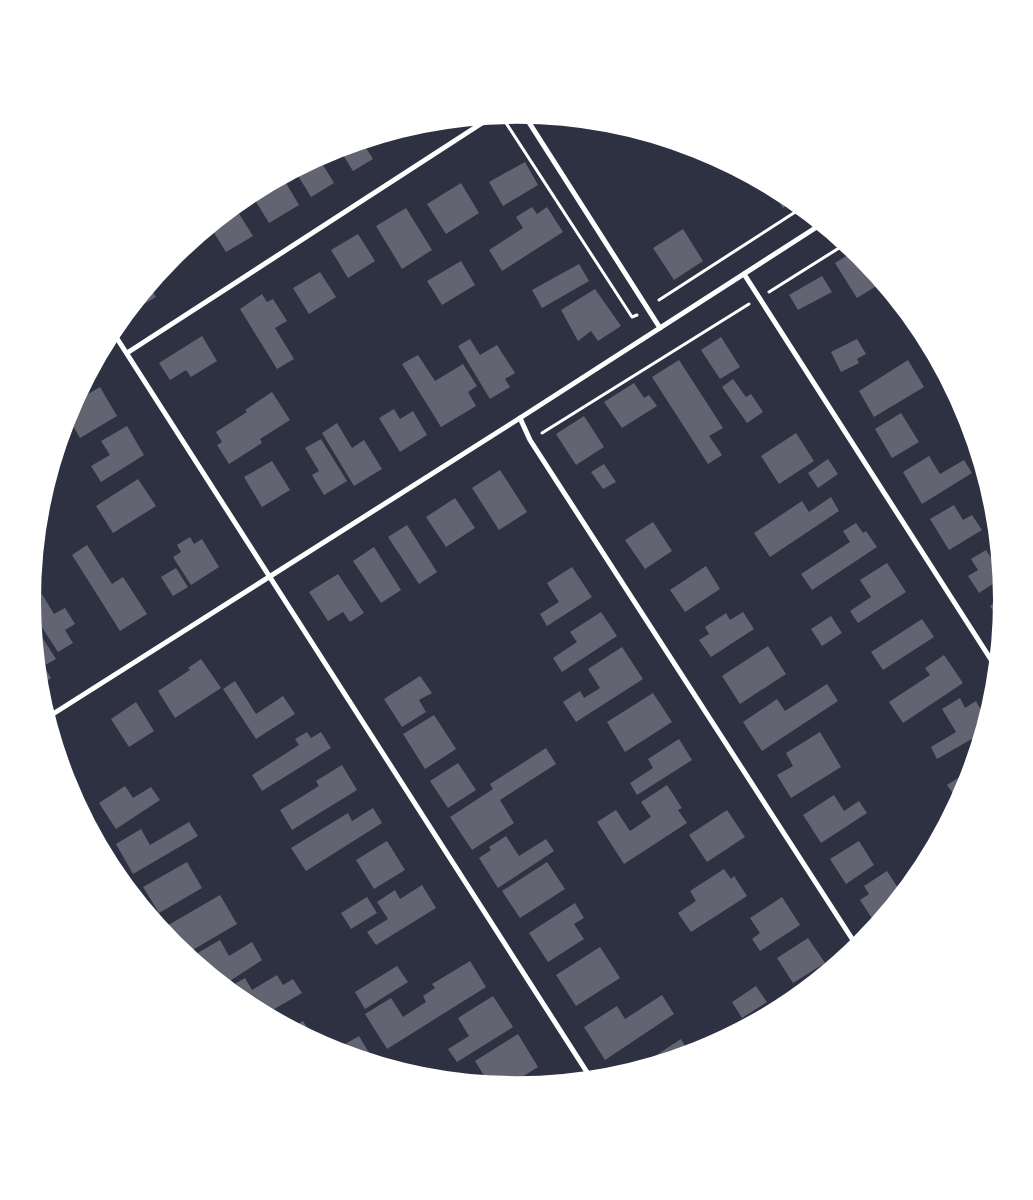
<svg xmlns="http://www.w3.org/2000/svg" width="1033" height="1200" font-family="'PT Sans Narrow',sans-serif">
<rect width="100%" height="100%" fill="#2d3142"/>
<g fill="#626471">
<path d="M361 140 373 159 353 171 338 147Z"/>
<path d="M320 160 334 183 311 197 294 169 303 164 306 168Z"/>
<path d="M525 162 538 185 503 206 489 182Z"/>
<path d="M283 178 299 205 269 223 250 192 263 185 265 189Z"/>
<path d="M461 183 479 213 446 234 427 204Z"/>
<path d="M767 183 788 195 795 200 783 208Z"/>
<path d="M233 204 253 236 226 252 209 225Z"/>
<path d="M532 207 537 214 547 207 563 232 502 271 489 250 523 228 516 217Z"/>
<path d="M406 208 432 250 402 269 376 226Z"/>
<path d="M683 229 703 261 674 280 653 248Z"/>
<path d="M358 234 375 261 348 278 331 250Z"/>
<path d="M856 250 883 282 857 298 835 263Z"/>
<path d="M461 261 475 285 442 305 427 281Z"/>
<path d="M579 264 589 281 542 308 532 290Z"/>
<path d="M320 272 336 297 309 314 293 288Z"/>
<path d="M822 276 832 292 798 310 789 295Z"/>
<path d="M148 284 156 297 129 313 127 310Z"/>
<path d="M595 289 621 326 598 341 591 331 578 341 561 310Z"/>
<path d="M262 294 267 302 273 299 287 321 275 328 294 359 277 369 240 309Z"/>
<path d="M202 336 217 361 191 377 186 370 170 380 159 363Z"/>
<path d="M721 337 740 367 720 379 701 350Z"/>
<path d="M470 339 480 355 497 345 515 373 505 379 510 387 490 399 458 346Z"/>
<path d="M857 339 866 354 857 359 859 363 841 372 831 352Z"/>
<path d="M418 355 435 381 463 364 477 386 468 392 476 406 441 427 402 364Z"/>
<path d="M679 360 723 428 709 436 722 455 708 464 652 377Z"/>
<path d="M908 360 924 387 874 417 859 391Z"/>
<path d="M89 369 94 377 81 385Z"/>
<path d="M733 379 746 397 751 394 763 412 747 423 722 387Z"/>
<path d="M634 383 644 398 649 395 657 406 622 428 604 402Z"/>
<path d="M100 387 117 416 80 438 66 413 70 405Z"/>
<path d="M272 392 290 420 260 439 262 443 229 464 217 445 222 442 216 432 247 412 245 410Z"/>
<path d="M394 409 400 419 413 411 427 435 400 452 379 418Z"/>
<path d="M901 413 919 442 892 458 875 429Z"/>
<path d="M584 416 604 447 576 465 556 434Z"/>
<path d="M337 423 352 448 364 440 382 469 354 486 322 433Z"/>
<path d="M127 426 144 455 101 482 91 466 110 455 101 441Z"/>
<path d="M796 433 814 461 779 484 761 456Z"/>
<path d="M321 439 347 481 324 495 312 475 319 471 305 448Z"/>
<path d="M929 456 940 474 964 460 972 473 922 504 903 472Z"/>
<path d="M828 459 838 474 818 488 808 473Z"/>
<path d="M272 461 290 490 262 507 244 477Z"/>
<path d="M604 464 616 482 603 489 591 472Z"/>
<path d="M500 470 527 512 499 530 472 488Z"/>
<path d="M138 479 156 506 113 533 96 506Z"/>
<path d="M831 497 839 511 770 557 754 533 802 501 809 512Z"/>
<path d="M455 498 475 528 446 547 426 517Z"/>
<path d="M954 505 963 520 972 515 982 530 949 550 930 519Z"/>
<path d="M37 512 44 522 36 527 37 521Z"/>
<path d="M653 522 672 551 645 569 625 540Z"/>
<path d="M856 523 863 533 866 531 877 547 812 590 801 574 850 542 843 531Z"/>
<path d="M407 525 437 572 419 584 388 537Z"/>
<path d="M190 537 194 544 202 539 219 567 191 585 173 557 181 552 177 545Z"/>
<path d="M87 545 112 584 123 577 147 614 120 631 72 555Z"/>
<path d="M374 547 401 590 381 603 353 561Z"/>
<path d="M986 550 993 561 1000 556 1002 578 979 593 968 576 978 570 971 559Z"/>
<path d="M887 563 906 592 858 623 850 611 871 597 860 580Z"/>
<path d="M32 566 39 578 30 583Z"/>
<path d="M706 566 720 589 685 612 670 590Z"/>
<path d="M572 567 592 597 547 626 540 614 559 602 547 583Z"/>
<path d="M176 568 188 587 173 596 161 577Z"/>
<path d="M338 574 364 613 350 622 343 612 328 621 309 592Z"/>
<path d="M40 591 54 614 65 608 75 624 65 630 73 643 58 652 30 609 29 599Z"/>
<path d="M1004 597V600L1002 625 990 606Z"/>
<path d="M601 612 617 636 562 672 553 658 577 642 570 632Z"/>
<path d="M743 612 754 629 711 657 699 640 709 634 705 627 726 613 730 620Z"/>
<path d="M831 616 842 633 822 646 811 629Z"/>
<path d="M922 619 934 637 883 670 871 652Z"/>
<path d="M40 634 56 659 45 665 33 647V639Z"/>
<path d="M768 646 786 674 740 704 722 676Z"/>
<path d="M622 647 643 679 576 722 563 702 580 691 584 698 600 688 588 669Z"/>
<path d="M34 651 51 678 37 687Z"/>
<path d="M944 655 963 683 903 723 889 702 930 675 925 668Z"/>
<path d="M201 659 221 688 175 718 158 691 190 670 188 668Z"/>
<path d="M420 676 432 693 419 700 426 712 402 727 384 699Z"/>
<path d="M235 681 256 714 283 696 295 714 256 739 223 689Z"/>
<path d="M827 684 838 701 762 751 743 722 777 699 785 711Z"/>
<path d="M653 693 672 722 625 752 607 722Z"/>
<path d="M960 698 965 708 976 701 987 721 984 732 937 759 931 747 956 732 942 709Z"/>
<path d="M136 702 154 731 129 747 111 719Z"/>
<path d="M434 715 456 749 425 769 403 734Z"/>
<path d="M307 732 311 738 321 732 331 748 262 791 252 775 299 745 295 739Z"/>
<path d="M820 732 841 767 791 798 777 775 793 766 786 753Z"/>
<path d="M679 739 692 760 637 795 630 783 653 768 648 759Z"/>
<path d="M546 748 556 764 500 800 514 823 472 850 450 817 493 789 490 784Z"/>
<path d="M458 763 476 790 448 808 430 781Z"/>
<path d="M342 765 357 790 292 830 280 810 319 786 316 781Z"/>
<path d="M972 769 967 787 959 802 947 785Z"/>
<path d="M667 785 682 808 678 810 687 823 624 864 597 822 616 810 630 831 651 817 641 802Z"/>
<path d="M125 786 133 798 151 787 160 800 116 829 99 803Z"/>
<path d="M834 795 844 811 859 801 867 813 821 843 803 815Z"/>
<path d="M373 808 382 823 306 871 291 848 348 813 352 821Z"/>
<path d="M727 810 745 837 707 862 689 835Z"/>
<path d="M189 822 198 836 133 874 116 844 141 829 150 845Z"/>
<path d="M506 836 519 856 546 839 554 851 498 888 479 858 491 850 489 847Z"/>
<path d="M387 841 405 870 374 889 356 860Z"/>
<path d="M859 841 874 865 846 884 830 859Z"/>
<path d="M187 862 202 888 159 913 143 887Z"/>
<path d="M547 862 565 889 520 918 502 891Z"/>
<path d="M724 869 731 879 734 876 747 896 691 932 678 913 696 901 690 891Z"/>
<path d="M887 871 900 891 910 886 877 926 860 900 869 894 864 886Z"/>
<path d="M422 885 436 908 376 945 367 932 388 919 377 902 395 890 400 899Z"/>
<path d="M220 895 237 924 184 955 179 951 165 927Z"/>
<path d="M367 897 377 913 351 929 341 913Z"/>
<path d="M782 897 800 925 760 951 752 939 760 933 750 918Z"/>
<path d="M575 903 584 918 574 924 584 939 548 962 529 933Z"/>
<path d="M808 938 825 963 793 983 777 958Z"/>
<path d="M220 940 229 956 252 942 262 960 222 986 189 958Z"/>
<path d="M600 947 620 978 576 1006 556 975Z"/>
<path d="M470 961 486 987 387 1049 365 1014 391 998 403 1017 426 1002 423 996 435 988 432 984Z"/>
<path d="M397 966 408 982 365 1009 355 992Z"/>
<path d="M277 975 283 985 293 979 302 993 264 1015 245 1005 226 989 245 978 252 990Z"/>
<path d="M756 986 767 1002 742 1018 732 1002Z"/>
<path d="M662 995 674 1014 605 1060 584 1027 617 1006 625 1019Z"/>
<path d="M493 996 513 1027 457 1062 448 1049 469 1036 458 1018Z"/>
<path d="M303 1021 316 1043 289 1029Z"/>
<path d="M518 1034 538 1067 506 1087 490 1085 475 1061Z"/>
<path d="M359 1036 374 1061 371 1063 333 1051Z"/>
<path d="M681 1039 690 1055 636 1071 635 1069Z"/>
<path d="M543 1078 547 1085 529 1087Z"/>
</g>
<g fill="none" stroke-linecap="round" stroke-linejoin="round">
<g stroke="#fff" stroke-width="3">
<path d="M506 123 632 317 637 315"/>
<path d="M769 292 847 243"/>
<path d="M659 300 803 207"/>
<path d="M542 433 749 304"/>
</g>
<g stroke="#fff" stroke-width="5">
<path d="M523 113 660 328"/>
<path d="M744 274 997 669"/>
<path d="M111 329 592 1080"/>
<path d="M127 353 496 114"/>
<path d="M520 418 530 440 858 948"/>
<path d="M45 719 520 418 823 223"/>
</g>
</g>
<path d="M0 0H1033V1200H0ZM38 600a479 479 0 1 1 958 0a479 479 0 1 1-958 0Z" fill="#fff" fill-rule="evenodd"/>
<path fill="none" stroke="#fff" stroke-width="6" d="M38 600a479 479 0 1 1 958 0a479 479 0 1 1-958 0Z"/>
</svg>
